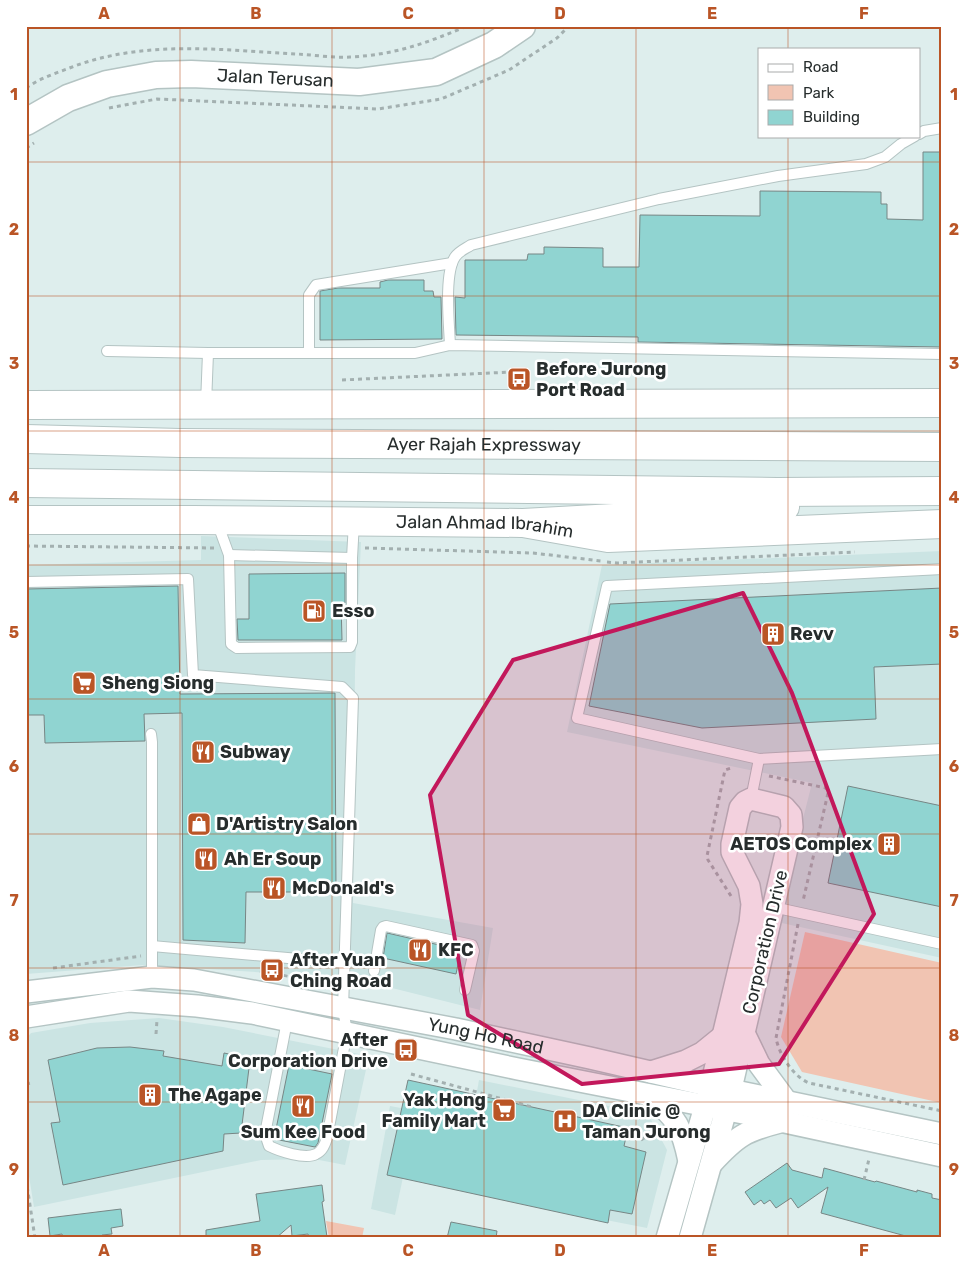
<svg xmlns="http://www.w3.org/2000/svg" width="968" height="1264" font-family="Rubik,sans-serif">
<rect width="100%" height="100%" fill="#deeeed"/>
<g fill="#cbe4e3">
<path d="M201 536 361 542 355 670 353 903 493 928 480 1010 352 978 143 965 26 974V565L201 560Z"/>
<path d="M942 551V958L777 922 812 783 567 732 602 565Z"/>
<path d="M159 1018 223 1027 369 1056 345 1165 314 1159 261 1160 34 1207 26 1158V1039L31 1033 90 1023Z"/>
<path d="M479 1080 648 1114 667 1150 647 1228 606 1220 474 1108Z"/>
<path d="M390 1106 417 1111 395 1215 371 1209Z"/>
</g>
<g fill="#f1c4b2">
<path d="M805 932 942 963V1103L802 1072 781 1037Z"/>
<path d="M326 1221 364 1228 362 1238H329Z"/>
</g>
<g fill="#90d4d1" stroke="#778685">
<path d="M923 152H942V347L638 342V337L456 335 455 297 465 298V260H527L528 254H544V247L603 248V267H639L640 215 760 216V191L881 192V204H887V219L923 220Z"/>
<path d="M388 280H424V291H433L434 297H441L442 339 320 340V291L338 288H380V282Z"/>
<path d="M345 573V603H341L342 640H238L237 619H249V574Z"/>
<path d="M178 586 180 694 335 693 336 892H246L245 943 183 940 182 713 144 714 145 741 45 743 44 715H26V589Z"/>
<path d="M942 588V664L874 667 876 719 702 728 589 706 610 604Z"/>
<path d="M848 786 942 806V907L828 883Z"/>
<path d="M387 933 461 950 456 974 383 958Z"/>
<path d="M130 1047 164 1051 163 1056 222 1066 224 1053 247 1058 245 1067 249 1068 241 1133 224 1134 223 1151 63 1185 51 1123 60 1122 48 1060 97 1048Z"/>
<path d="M289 1065 332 1074 318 1143 315 1147 274 1139Z"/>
<path d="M408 1080 628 1128 624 1146 646 1152 632 1214 610 1210 608 1223 387 1175Z"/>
<path d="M787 1163 792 1170 822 1178 824 1168 875 1182 876 1181 917 1192V1190L932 1194V1198L942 1200V1238H913L821 1213 828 1187 798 1208 791 1198 776 1208 770 1200 764 1204 761 1200 754 1205 745 1192Z"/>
<path d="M322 1185 324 1201 322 1202 327 1237 309 1238 308 1234 292 1236 291 1225 276 1238H206V1230L260 1221 256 1194Z"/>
<path d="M121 1209 123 1226 111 1228 112 1234 102 1235 103 1238H63L62 1234 50 1236 48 1218Z"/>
<path d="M451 1222 497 1231 496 1238H447Z"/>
</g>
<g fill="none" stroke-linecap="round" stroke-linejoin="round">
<g stroke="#b4c4c3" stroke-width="12">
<g id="service">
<path d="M919 134 924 131 942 128"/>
<path d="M450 345C449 323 444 274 455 257 459 251 465 249 471 245L659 199 778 176 866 164 885 157 901 144 915 136"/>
<path d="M107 351 208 353H415L450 345 942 354"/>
<path d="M309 353V295L316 285 452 263"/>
<path d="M206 404 208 353"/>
<path d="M217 522 229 555 231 644 237 648 350 647 352 642V558L354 522"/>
<path d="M229 555 352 558"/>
<path d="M942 569 607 586 577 718 759 759 942 749"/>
<path d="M26 582 188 579 193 675 342 687 353 698 343 1009 347 1032 327 1138C325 1144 323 1151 316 1154 305 1160 279 1151 269 1146L265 1134 287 1021"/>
<path d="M151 734 152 742V977"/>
<path d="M751 799 759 759"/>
<path d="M773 907 942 944"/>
<path d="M152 946 344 963"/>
<path d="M374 971 381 930 383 927 386 926 472 945 474 951 465 990"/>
</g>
</g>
<g stroke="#b4c4c3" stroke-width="24">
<g id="minor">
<path id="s1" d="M26 992 152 977 194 980 456 1029 590 1058 711 1086 942 1134"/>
<path d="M26 1017 129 1001 197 1006 252 1013 518 1069 743 1113 942 1156"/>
<path d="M744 1033 759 1064 787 1102"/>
<path d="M651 1072 686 1061 702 1053 723 1036"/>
<path d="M649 1096C677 1117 682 1128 689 1161"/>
<path d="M712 1163C737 1136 745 1131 780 1122"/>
<path d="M667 1238 711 1086 750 923 752 904 749 886 732 852V844L740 808 745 802 751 799 784 807 791 815 792 827 726 1110 690 1238"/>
</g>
</g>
<g stroke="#b4c4c3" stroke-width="29">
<g id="tertiary">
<path id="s2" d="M26 122 68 98 107 84 156 75 191 74 359 82 436 72 494 45 522 26"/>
</g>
</g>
<g stroke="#b4c4c3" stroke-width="30">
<g id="primary">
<path d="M26 405 942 403"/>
<path id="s3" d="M26 520H193L523 523 608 538 942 524"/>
</g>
</g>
<g stroke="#b4c4c3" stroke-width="30">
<g id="motorway">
<path id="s4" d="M26 439 180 443 942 447"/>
<path d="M26 483 777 492 942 491"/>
<path d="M523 523 742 511 785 507"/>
</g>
</g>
<g stroke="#a3b0b0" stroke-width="3" stroke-dasharray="4 4" stroke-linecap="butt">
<path d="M26 88C39 79 53 74 67 69 141 39 220 50 297 54 314 55 333 58 350 57 394 55 427 43 467 26"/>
<path d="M109 108 157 99 378 109 441 99 509 70 557 38 569 26"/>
<path d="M26 148 34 143"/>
<path d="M342 380 533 371"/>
<path d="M26 546 214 548"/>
<path d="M365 548 533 553 601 561"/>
<path d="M607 562 617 563 855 552"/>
<path d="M769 776 826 788 828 793 803 901"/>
<path d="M731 896 708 860 707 856 725 770 731 768"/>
<path d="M798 924 776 1038C779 1055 794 1077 809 1083L942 1111"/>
<path d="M53 968 141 956"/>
<path d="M260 971 330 984"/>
<path d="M156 1034 157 1020"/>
<path d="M26 1048 27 1049"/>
<path d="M411 1074 532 1107"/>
<path d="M26 1084 32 1083"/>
<path d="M641 1140 658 1129"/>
<path d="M26 1179 35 1238"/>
<path d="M864 1180 869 1159"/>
</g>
<use href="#service" stroke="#fff" stroke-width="10"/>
<use href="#minor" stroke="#fff" stroke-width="21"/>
<use href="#tertiary" stroke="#fff" stroke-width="26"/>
<use href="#primary" stroke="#fff" stroke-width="28"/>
<use href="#motorway" stroke="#fff" stroke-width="28"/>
</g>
<path fill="#c2185b" fill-opacity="0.2" stroke="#c2185b" stroke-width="4" stroke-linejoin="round" d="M743 593 792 693 874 914 779 1064 582 1084 468 1015 430 795 513 660Z"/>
<path fill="none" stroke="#ba5526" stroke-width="1" stroke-opacity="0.55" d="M180 26V1238M332 26V1238M484 26V1238M636 26V1238M788 26V49M788 136V1238M26 162H942M26 296H942M26 431H942M26 565H942M26 699H942M26 834H942M26 968H942M26 1102H942"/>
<defs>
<g id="bus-square" transform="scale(1.25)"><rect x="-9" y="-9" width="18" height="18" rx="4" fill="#ba5526" stroke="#fff"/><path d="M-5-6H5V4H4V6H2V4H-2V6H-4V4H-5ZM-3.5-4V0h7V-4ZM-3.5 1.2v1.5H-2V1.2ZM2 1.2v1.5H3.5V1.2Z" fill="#fff"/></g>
<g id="fuel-square" transform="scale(1.25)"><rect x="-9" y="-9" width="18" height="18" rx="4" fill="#ba5526" stroke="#fff"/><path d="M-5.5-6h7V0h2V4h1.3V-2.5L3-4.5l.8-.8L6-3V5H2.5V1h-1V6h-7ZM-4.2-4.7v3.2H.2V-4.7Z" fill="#fff"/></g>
<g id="building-square" transform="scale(1.25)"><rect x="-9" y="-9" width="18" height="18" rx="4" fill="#ba5526" stroke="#fff"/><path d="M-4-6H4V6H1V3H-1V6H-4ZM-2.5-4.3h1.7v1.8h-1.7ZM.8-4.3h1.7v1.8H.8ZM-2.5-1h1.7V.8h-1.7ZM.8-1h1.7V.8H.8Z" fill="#fff"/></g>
<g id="supermarket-square" transform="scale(1.25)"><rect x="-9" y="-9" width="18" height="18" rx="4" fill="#ba5526" stroke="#fff"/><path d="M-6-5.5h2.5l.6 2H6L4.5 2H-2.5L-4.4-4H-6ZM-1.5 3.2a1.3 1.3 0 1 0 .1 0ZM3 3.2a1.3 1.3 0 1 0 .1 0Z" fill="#fff"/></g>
<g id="restaurant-square" transform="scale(1.25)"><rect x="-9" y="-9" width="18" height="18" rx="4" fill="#ba5526" stroke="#fff"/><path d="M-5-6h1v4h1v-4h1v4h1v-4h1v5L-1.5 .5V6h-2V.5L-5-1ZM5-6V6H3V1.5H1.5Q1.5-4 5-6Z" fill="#fff"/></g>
<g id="shop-square" transform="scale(1.25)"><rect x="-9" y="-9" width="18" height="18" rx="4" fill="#ba5526" stroke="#fff"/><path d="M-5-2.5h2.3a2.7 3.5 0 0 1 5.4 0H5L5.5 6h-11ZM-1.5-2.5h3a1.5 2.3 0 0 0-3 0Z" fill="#fff"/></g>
<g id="hospital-square" transform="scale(1.25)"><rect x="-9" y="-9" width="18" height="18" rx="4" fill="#ba5526" stroke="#fff"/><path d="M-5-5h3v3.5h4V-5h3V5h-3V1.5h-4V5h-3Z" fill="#fff"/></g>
</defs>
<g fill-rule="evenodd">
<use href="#bus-square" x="519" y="379"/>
<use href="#fuel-square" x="314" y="611"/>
<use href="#building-square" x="773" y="634"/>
<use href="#supermarket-square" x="84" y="683"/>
<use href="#restaurant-square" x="203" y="752"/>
<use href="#shop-square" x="199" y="824"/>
<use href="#building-square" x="889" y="844"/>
<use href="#restaurant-square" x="206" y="859"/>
<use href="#restaurant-square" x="274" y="888"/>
<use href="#restaurant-square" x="420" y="950"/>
<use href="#bus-square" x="272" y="970"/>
<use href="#bus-square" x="406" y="1050"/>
<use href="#building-square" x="150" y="1095"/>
<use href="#restaurant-square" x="303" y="1106"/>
<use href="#supermarket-square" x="504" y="1110"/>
<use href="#hospital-square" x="565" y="1121"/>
</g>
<g text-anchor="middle" stroke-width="5" stroke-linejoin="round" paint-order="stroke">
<g font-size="18" fill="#272d2d" stroke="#fff">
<text dy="6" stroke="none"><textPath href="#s2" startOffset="259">Jalan Terusan</textPath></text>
<text dy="6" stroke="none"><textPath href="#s4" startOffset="458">Ayer Rajah Expressway</textPath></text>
<text dy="6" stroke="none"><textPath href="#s3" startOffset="459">Jalan Ahmad Ibrahim</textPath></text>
<text transform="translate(765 942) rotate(-77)" y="6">Corporation Drive</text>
<text dy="6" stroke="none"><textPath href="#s1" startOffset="466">Yung Ho Road</textPath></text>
</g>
<g font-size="18" font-weight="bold" fill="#272d2d" stroke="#fff" text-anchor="start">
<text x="536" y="375">Before Jurong<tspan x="536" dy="21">Port Road</tspan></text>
<text x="332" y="617">Esso</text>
<text x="790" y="640">Revv</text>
<text x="102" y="689">Sheng Siong</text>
<text x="220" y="758">Subway</text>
<text x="216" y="830">D'Artistry Salon</text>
<text x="872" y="850" text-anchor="end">AETOS Complex</text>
<text x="224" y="865">Ah Er Soup</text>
<text x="292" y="894">McDonald's</text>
<text x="438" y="956">KFC</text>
<text x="290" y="966">After Yuan<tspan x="290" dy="21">Ching Road</tspan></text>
<text x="388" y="1046" text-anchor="end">After<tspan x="388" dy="21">Corporation Drive</tspan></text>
<text x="168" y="1101">The Agape</text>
<text x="486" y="1106" text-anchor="end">Yak Hong<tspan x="486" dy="21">Family Mart</tspan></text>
<text x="582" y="1117">DA Clinic @<tspan x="582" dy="21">Taman Jurong</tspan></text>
<text x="303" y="1138" text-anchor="middle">Sum Kee Food</text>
</g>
</g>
<rect width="968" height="1264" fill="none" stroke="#ffffff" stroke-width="55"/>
<rect x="758" y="48" width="162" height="90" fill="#ffffff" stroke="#a9abab"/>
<rect x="768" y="64" width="25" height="8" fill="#ffffff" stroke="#a9abab"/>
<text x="803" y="72" font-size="15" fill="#272d2d">Road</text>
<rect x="768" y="85" width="25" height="15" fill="#f1c4b2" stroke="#a9abab"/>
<text x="803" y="98" font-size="15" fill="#272d2d">Park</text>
<rect x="768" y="110" width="25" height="15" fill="#90d4d1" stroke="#a9abab"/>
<text x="803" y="122" font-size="15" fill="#272d2d">Building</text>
<rect x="28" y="28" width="912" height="1208" fill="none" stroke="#ba5526" stroke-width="2"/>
<g font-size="16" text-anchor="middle" font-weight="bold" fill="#ba5526">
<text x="104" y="19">A</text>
<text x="256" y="19">B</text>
<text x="408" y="19">C</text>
<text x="560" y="19">D</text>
<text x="712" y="19">E</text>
<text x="864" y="19">F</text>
<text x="14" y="100">1</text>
<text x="954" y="100">1</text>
<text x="14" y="235">2</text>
<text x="954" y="235">2</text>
<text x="14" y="369">3</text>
<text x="954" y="369">3</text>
<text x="14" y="503">4</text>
<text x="954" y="503">4</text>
<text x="14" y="638">5</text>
<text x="954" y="638">5</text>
<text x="14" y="772">6</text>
<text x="954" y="772">6</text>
<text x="14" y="906">7</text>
<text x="954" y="906">7</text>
<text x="14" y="1041">8</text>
<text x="954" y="1041">8</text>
<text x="14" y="1175">9</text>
<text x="954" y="1175">9</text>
<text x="104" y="1256">A</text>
<text x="256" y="1256">B</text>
<text x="408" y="1256">C</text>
<text x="560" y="1256">D</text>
<text x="712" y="1256">E</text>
<text x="864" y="1256">F</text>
</g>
</svg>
